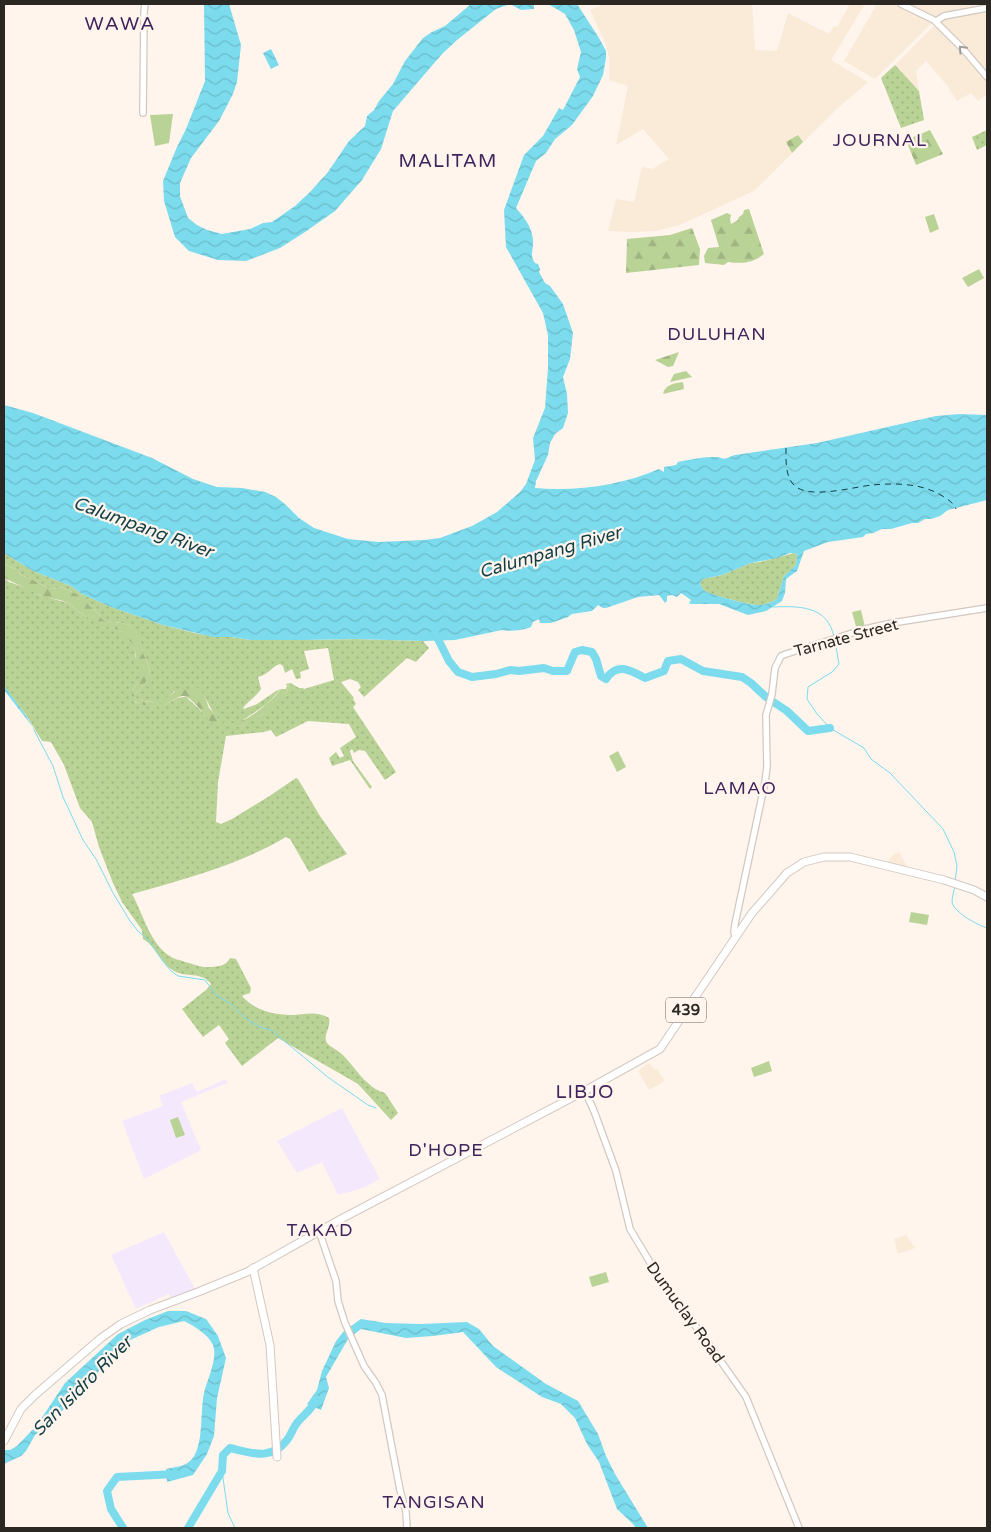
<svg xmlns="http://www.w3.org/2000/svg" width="991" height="1532" font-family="'Varela Round',sans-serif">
<defs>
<pattern id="grass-dots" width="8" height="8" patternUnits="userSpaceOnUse" patternTransform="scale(1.25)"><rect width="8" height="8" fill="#b9d296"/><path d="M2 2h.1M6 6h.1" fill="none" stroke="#9fb481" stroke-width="1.8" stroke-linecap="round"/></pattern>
<pattern id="forest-firs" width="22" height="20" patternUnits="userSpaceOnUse" patternTransform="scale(1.25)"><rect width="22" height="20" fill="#b9d296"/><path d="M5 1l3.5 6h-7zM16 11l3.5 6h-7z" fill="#9fb481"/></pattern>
<pattern id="water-waves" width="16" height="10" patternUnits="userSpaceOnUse" patternTransform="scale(1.25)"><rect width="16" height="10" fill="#7cdbec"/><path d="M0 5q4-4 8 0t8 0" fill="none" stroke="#6bbcca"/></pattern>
</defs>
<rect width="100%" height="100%" fill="#fff5ed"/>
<g fill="#faead8">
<path d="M605 4H752L755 50 777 51 788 13 829 34 834 26 837 27 850 4H865L831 60 868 82 838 108 754 191 682 224 657 231 632 232 608 231 616 199 634 202 642 167 652 169 669 159 643 129 616 145 628 86 609 80V57L605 42 590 10Z"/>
<path d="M877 4H892L933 22 875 79 844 61Z"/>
<path d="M907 4H973L974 7 935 16Z"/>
<path d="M987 10V72L940 21 943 19Z"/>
<path d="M936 24 987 83V94L978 101 971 93 957 101 946 84 926 61 916 71 919 91 895 65Z"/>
<path d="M899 852 908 868 885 864 893 855Z"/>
<path d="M649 1063 655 1070 657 1069 665 1081 649 1090 638 1071Z"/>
<path d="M906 1235 915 1248 898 1254 894 1239Z"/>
</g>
<g fill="#f4e8fc">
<path d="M226 1079 227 1083 181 1102 201 1150 144 1179 122 1121 163 1106 159 1096 192 1083 197 1092Z"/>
<path d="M342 1108 380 1179 363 1188 338 1195 322 1162 297 1173 277 1141Z"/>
<path d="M164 1232 195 1289 172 1298 169 1294 136 1309 111 1255Z"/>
</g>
<g fill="url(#grass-dots)">
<path d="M895 65 919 91 924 120 901 128 881 78Z"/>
<path d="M987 130V145L977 150 972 137Z"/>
<path d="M4 553 33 571 71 586 82 594 111 607 163 625 194 633 218 637H232L250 640H304L356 639 423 641 429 648 416 662 407 658 364 697 358 690 361 687 358 682 350 679 341 682 354 698 353 699 356 704 353 707 396 772 385 780 365 751 359 750 354 753 352 749 350 751 353 761 372 787 370 789 350 760 332 766 329 758 336 752 340 758 344 756 340 748 356 737 349 724 308 721 276 737 271 730 264 732 226 736 218 782 216 822 221 824 232 819 268 797 296 778 298 779 320 816 347 854 309 872 290 839 286 837C239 865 184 879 132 894 144 915 150 946 173 958 177 960 181 960 185 962 194 964 201 968 210 967 219 966 225 967 230 958L236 959 251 988 250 993 244 995 242 996C255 1011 275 1015 294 1015 307 1014 317 1011 329 1018 331 1027 324 1034 326 1041 328 1046 334 1048 338 1051 350 1060 357 1074 368 1083 373 1088 378 1091 385 1093L398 1113 391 1120 358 1084 278 1038 242 1066 225 1043 229 1039 219 1025 203 1037 182 1009 206 990 211 984C201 971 187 978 174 971 161 964 156 946 143 939L142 930 122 902 113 883 99 847 92 822 80 808 64 765 51 742 42 741 28 718 4 686V578L9 582 32 590 39 595 68 603 83 615 120 631 127 636 133 644 135 649V656L140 667V681L132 690 135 702C144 705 154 708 163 705 171 702 177 696 186 697L196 706 212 722 223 725 239 727 243 726 262 715 286 694 289 686 285 684 291 683 299 688H303L304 689 334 680 328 648 304 651 309 669 300 672 301 678 296 679 292 669 285 673 283 666 280 664C271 667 268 675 258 677L261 689C256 697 248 701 243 708L244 709 257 704 276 691 281 689 267 704 240 722C236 724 228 725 224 724 215 720 209 704 205 697 203 694 200 691 197 688L190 693 174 691C172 693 170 696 168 698 160 703 143 703 135 698V694C141 689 146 683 149 675 151 667 146 660 143 653 140 643 140 633 130 626 121 621 112 623 103 620L95 610 88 606 81 596 62 587 51 589 46 587 29 578 21 575 15 569 4 564Z"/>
<path d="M794 553 797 554 796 565 784 576 777 599C771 603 765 605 758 605 754 606 711 595 707 592 703 590 701 587 700 583L703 579 722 575 751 563 760 562Z"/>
</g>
<g fill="url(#forest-firs)">
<path d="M930 130 943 154 916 165 906 140Z"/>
<path d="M798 135 803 142 792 153 786 142Z"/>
<path d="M749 209 764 254C753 263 742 264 728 262L724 265 705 263 704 256 708 248 719 247 711 220 727 213 731 215 730 219 731 224 738 220 739 217 743 214 744 210Z"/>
<path d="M692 228 700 249 699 265 626 273 627 239 670 235Z"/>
<path d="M679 352 673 366 668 367 655 360Z"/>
<path d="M686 371 692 377 670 382 674 374Z"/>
<path d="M683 382 684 389 663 394C664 385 675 383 683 382Z"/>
<path d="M4 564 15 569 21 575 29 578 46 587 51 589 62 587 81 596 85 598 89 606 95 610 103 620C112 623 121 621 130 626 141 633 140 643 143 653 146 660 151 667 149 675 146 683 141 689 135 694V698C144 703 160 703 168 697 172 695 174 691 178 689H184L189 693 197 687C200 690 203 693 205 697 207 700 207 704 209 708 212 711 216 717 219 720 234 735 272 702 281 689H286L287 685 289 686 286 694C278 704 255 721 243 726 238 728 230 727 224 726 219 725 214 724 210 721 204 715 191 695 182 696 174 698 168 704 161 706 152 708 139 705 132 699V690L140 681V667L136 663 135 649 133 644 120 631 113 628 100 625 83 615 68 603 60 600 44 597 4 578Z"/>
</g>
<g fill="#b9d296">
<path d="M173 114 169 143 155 146 150 115Z"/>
<path d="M934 214 939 229 930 233 925 217Z"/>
<path d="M979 269 984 278 968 287 962 278Z"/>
<path d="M861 610 865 627 857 630 852 612Z"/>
<path d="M618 751 626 767 617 772 609 756Z"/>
<path d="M911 912 929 915 927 925 909 922Z"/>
<path d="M769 1061 772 1071 754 1077 751 1068Z"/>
<path d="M178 1117 185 1135 176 1138 170 1120Z"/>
<path d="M606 1272 609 1282 592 1287 589 1277Z"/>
</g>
<g fill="url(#water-waves)" fill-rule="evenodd">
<path d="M204 4H229L241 45 237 82 233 94 219 121 191 158 180 183V196L188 218 197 225 207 230 222 234 250 229 263 223 272 222 295 206 311 191 328 172 349 141 365 126 367 116 374 110 379 101 393 84 405 61 423 38 432 32 445 26 471 4H534V9L521 10 510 4 496 9 457 40 442 54 393 111 381 149 362 180 335 211 305 232 280 248 246 261 218 260 189 251 175 237 164 201 163 181 177 147 186 129 205 81Z"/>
<path d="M548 4H577L599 38 606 51V58L603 75 593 96 572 125 555 139 546 153 536 161 516 208C524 217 532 227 533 240 534 249 529 255 535 263L538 264 540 269 539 272 545 283 550 286 563 304 573 333 570 359 563 377 567 394 568 413 563 428 555 434 550 443 548 455 536 481 535 488C575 492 623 485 659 469L664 472V467L676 465 678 462C689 460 714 454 724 459L735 455 817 443 936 416 959 414 987 415V500L948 510 940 516 931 519H925L918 523H912L891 529H882L873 533 866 534 863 537 828 542 804 551 797 571 786 579 785 593 782 601 766 611 748 615 719 604H691L689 603 691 600 681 593 677 597 672 595 667 596V601L665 603 659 595 638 597 606 608H603L598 605 592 611 572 614 568 617 551 623H540L539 619 533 622 531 627C524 630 508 632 502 630L455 640 423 641 356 639 304 640H250L232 637H213L163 625 111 607 82 594 71 586 33 571 4 553V405L33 413 152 458 193 479 217 487 242 488 265 492 276 497 286 505 299 518 314 528 348 539 379 542 424 540 440 538 472 526 497 512 520 492 526 484 535 460 533 438 545 408 548 368V335L543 313 506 247 504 210 524 155 543 136 559 108 563 110 580 77 577 69 581 52 574 30 565 14ZM790 553H794L797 554 796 565 784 576 777 599C771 603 765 605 758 605 753 606 712 595 707 592 703 590 701 587 700 583L703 579 722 575 751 563 777 558Z"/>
<path d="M271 49 279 65 271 69 263 53Z"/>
<path d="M4 686C16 702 30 719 38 737L32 726 4 690Z"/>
<path d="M168 1311H186L206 1319 218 1336 226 1358 217 1398 214 1436 207 1454 193 1475 167 1482 166 1469C174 1467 185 1467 191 1460 204 1448 200 1410 204 1393 207 1380 218 1359 213 1345 208 1334 194 1326 184 1321L159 1327 130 1340 104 1365 80 1395 35 1435 26 1451 21 1456 4 1464V1450H10L17 1446 37 1425 65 1383 118 1334 145 1320Z"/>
<path d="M361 1319 386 1323 421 1324 467 1322 479 1329 493 1346 546 1384 578 1401 598 1434 606 1456 615 1474 648 1528H636L633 1524 617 1509 599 1462 587 1444 575 1418 561 1404 542 1397 496 1367 463 1332 433 1336 406 1338 361 1329 348 1339 326 1377 329 1388 321 1410 307 1404 317 1390 322 1371 336 1341 344 1331Z"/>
</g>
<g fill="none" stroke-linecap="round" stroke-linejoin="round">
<g stroke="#7cdbec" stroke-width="1">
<path d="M773 607C798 606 828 605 834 637"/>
<path d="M835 641 839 664 832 672 808 687 807 699 817 714 830 728 864 748 871 759 890 773 943 829 954 852 957 866 955 882"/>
<path d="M34 730 53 766 63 797 83 840 96 859 113 893 130 921 137 930 148 940 162 960 171 971 178 976 205 980 216 995 231 1004 245 1018 260 1027 271 1030 329 1078 368 1105 376 1108"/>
<path d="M955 886C954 891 952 897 952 902 954 913 978 925 987 928"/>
<path d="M222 1471 228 1513 235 1528"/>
</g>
<g stroke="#7cdbec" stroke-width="8">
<path d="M435 633 449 661 458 672 472 677 496 674 510 670 519 671 544 668 553 671H567L575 652 582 650 592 652 596 659 601 676 606 679C617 662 630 670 645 678L664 671 668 661 681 659 703 671 742 677 751 683 766 697 787 711 808 731 830 728"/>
<path d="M123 1528 111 1509 107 1491 117 1477 176 1474"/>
<path d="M188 1528 222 1471 223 1455 230 1448C252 1453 271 1461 287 1440 291 1435 293 1428 297 1423 303 1415 313 1409 316 1399"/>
</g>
<path stroke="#123e46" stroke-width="1" stroke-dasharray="6 5" stroke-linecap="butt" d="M786 448C786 460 785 476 794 485 808 500 853 487 872 485 894 483 919 483 939 494 946 498 953 502 956 509"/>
<g stroke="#d2c8c0" stroke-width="8">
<g id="minor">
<path d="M901 4 934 20 964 50 987 77"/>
<path d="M936 21 944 16 987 8"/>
<path d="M143 113 144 12 145 4"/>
<path d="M735 937 734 931 735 924 765 782 767 767 766 715 772 694 775 668 781 656 786 654 865 629 892 623 987 608"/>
<path d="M585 1091 594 1111 616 1171 630 1229 663 1284 701 1333 746 1397 799 1528"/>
<path d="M319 1231 336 1281 338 1301 345 1323 364 1366 376 1383 382 1395 400 1490 406 1512 407 1528"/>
</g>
</g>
<g stroke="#d2c8c0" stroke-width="9">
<g id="major">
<path d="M253 1268 270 1345 277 1457"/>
<path d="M4 1441 21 1409 35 1395 101 1338 121 1324 150 1310 198 1292 247 1272 341 1219 579 1094 660 1049 752 913 787 873 804 862 824 857H850L944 880 974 890 987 897"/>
</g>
</g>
<use href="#minor" stroke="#fff" stroke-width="5.5"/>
<use href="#major" stroke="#fff" stroke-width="7"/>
</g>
<defs><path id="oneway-chevron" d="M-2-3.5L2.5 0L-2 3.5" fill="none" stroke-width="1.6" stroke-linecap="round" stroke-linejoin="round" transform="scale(1.25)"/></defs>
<use stroke="#a09e9c" href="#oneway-chevron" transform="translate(962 49) rotate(-133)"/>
<g text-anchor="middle" stroke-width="4.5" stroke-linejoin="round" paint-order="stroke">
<rect fill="#fff5ed" stroke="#6b6660" stroke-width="1" x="666" y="997.5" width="40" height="25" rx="4"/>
<g font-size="15" font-weight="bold" fill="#2b2824">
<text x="686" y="1015">439</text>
</g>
<g font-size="16" fill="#2b2824" stroke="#fff5ed">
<text transform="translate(846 637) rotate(-15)" y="6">Tarnate Street</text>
<text transform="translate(686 1312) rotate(54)" y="6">Dumuclay Road</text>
</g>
<g font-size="18" letter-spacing="1" fill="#41235c" stroke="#fff5ed">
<text x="880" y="146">JOURNAL</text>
<text x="717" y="340">DULUHAN</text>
<text x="740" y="794">LAMAO</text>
<text x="446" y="1156">D'HOPE</text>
<text x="320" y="1236">TAKAD</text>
<text x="434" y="1508">TANGISAN</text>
</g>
<g font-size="18" font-style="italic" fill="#123e46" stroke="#fff5ed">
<text transform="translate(143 527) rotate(20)" y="6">Calumpang River</text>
<text transform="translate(550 552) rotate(-16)" y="6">Calumpang River</text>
<text transform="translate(82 1386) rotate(-45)" y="6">San Isidro River</text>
</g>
<g font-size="19" letter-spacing="1" fill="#41235c" stroke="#fff5ed">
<text x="120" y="30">WAWA</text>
<text x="448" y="167">MALITAM</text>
<text x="585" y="1098">LIBJO</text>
</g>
</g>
<rect width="991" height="1532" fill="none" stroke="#2b2824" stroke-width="10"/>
</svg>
